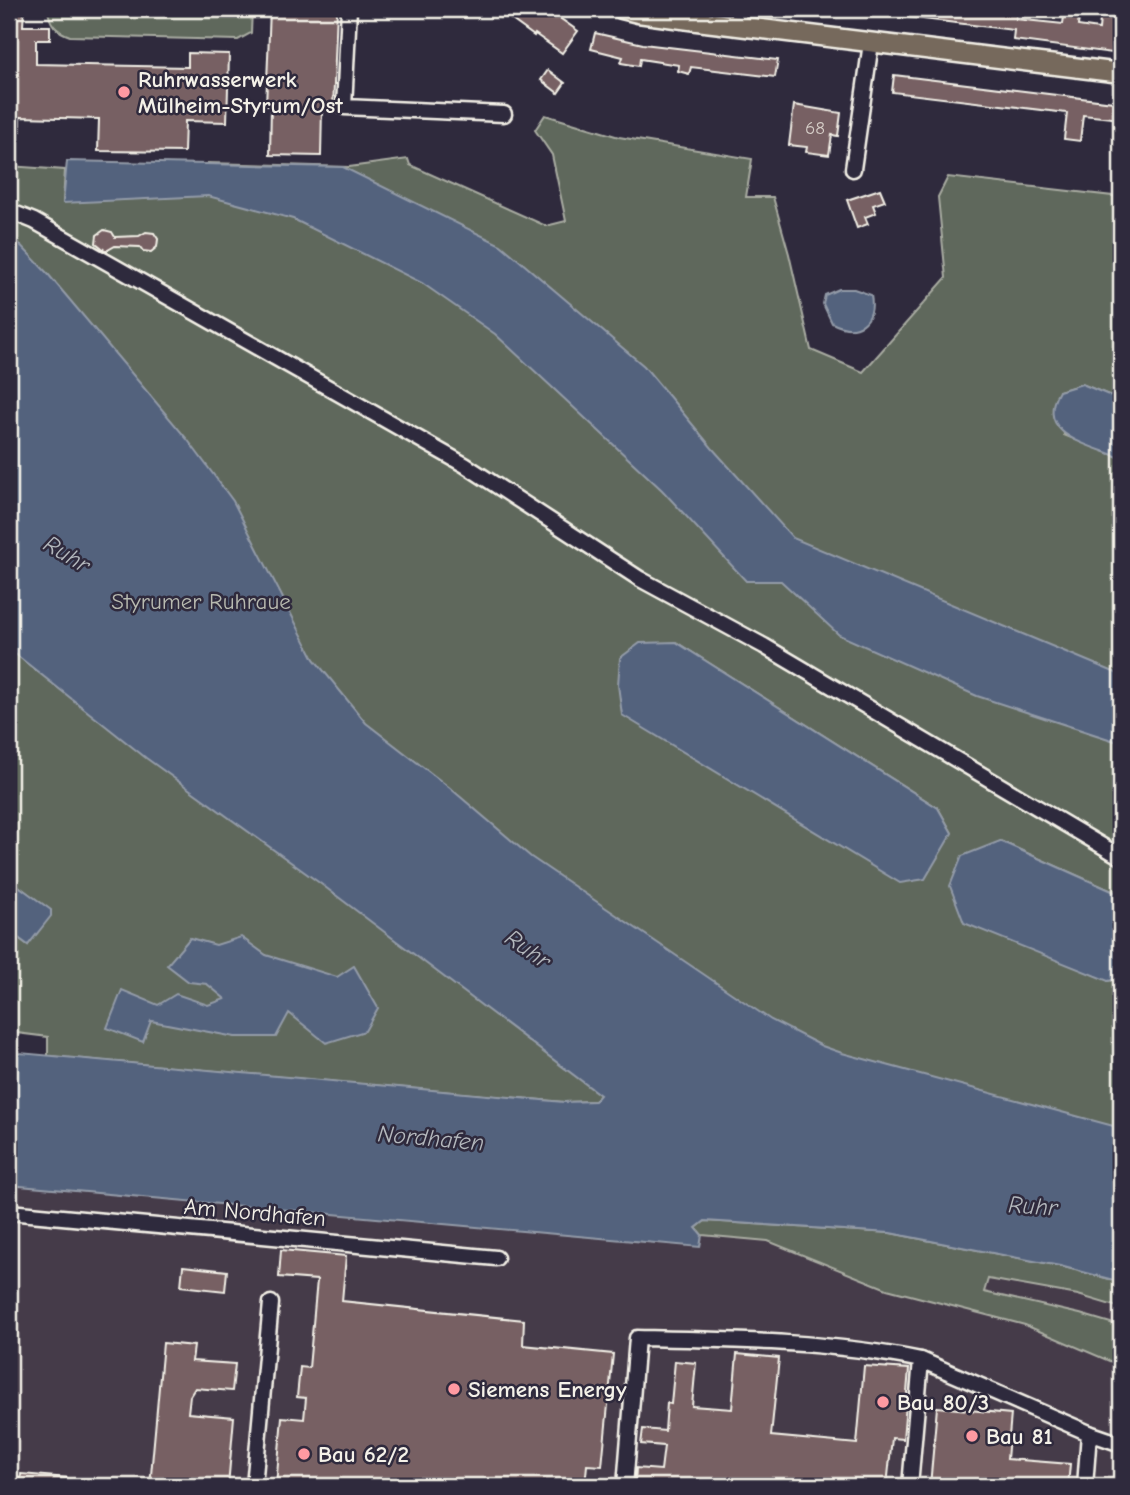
<svg xmlns="http://www.w3.org/2000/svg" width="1130" height="1495" font-family="'Comic Neue',sans-serif">
<rect width="100%" height="100%" fill="#2f2a3d"/>
<filter id="ink" filterUnits="userSpaceOnUse"><feTurbulence type="fractalNoise" baseFrequency=".0143" numOctaves="2"/><feDisplacementMap in="SourceGraphic" scale="14" xChannelSelector="R" yChannelSelector="G"/><feConvolveMatrix kernelMatrix="1 2 1 2 8 2 1 2 1" color-interpolation-filters="sRGB"/></filter>
<g filter="url(#ink)">
<path fill="#453a49" d="M9 1185 700 1247 702 1235 882 1251 1121 1304V1486H9Z"/>
<g fill="#5e675b" stroke="#a9aca2" stroke-width="2" fill-rule="evenodd">
<path d="M48 9H252L251 33 238 40 70 36C56 31 49 24 48 9Z"/>
<path d="M545 115 619 137 752 159 746 197H773L789 254 811 350 863 372 946 278 938 197 948 177 1121 197V400L1082 384 1059 391 1064 435 1121 458V895L1000 841 1108 981 1121 978V1256L600 1095 596 1101 564 1102 48 1056V1037L9 1032V931L28 945 50 910 9 879V219H11L9 217V166L65 170 63 202 206 195 208 163 349 167 408 159 410 165 546 226 566 221 552 155 535 130ZM676 642 938 808 952 833Z"/>
<path d="M705 1221 890 1233 1060 1266 1121 1282V1308L1078 1295 988 1279 984 1292 1080 1314 1121 1326V1366L1025 1325 887 1289 768 1241 702 1235 696 1228Z"/>
</g>
<g fill="#53627d" stroke="#939ba8" stroke-width="2">
<path d="M67 161 343 167 501 245 644 366 712 448 793 538 1121 675V743L977 696 839 635 781 581H746L662 490 495 334 422 283 293 219 208 196 63 203Z"/>
<path d="M9 233 48 274 187 439 233 501 314 659 366 723 450 788 531 857 771 1020 822 1046 842 1053 1121 1128V1282L1060 1266 890 1233 705 1221 696 1228 702 1235 700 1247 9 1185V1052L564 1102 595 1101 600 1095 321 884 146 758 9 649Z"/>
<path d="M839 289H854L871 295C876 323 857 336 832 323L823 304 825 295Z"/>
<path d="M1082 384 1121 400V458C1090 445 1033 435 1059 391Z"/>
<path d="M676 642 938 808 952 833 925 879 900 883 622 715 618 685 620 658 640 643Z"/>
<path d="M1000 841 1121 895V978L1108 981 964 923 950 886 962 856Z"/>
<path d="M9 879 51 910V916L28 945 9 931Z"/>
<path d="M241 937 266 955 337 977 354 966 378 1008 365 1031 326 1043 289 1013 276 1037H235L151 1021 143 1042 107 1028 122 990 158 1005 176 994 208 1005 225 999 207 984 189 982 167 965 190 938 216 945Z"/>
</g>
<g fill="#776164" stroke="#f4f1e8" stroke-width="2">
<path d="M9 9H24L23 26H50V40H36V64L188 67V53L229 54 227 122 185 121 184 152 98 151 99 119 20 117V131L9 130Z"/>
<path d="M270 9H337L333 109 322 108 321 156 270 155 271 106H266Z"/>
<path d="M497 9H541L549 15 551 12 578 31 562 53 535 34 534 36Z"/>
<path d="M899 9H1017L1016 19 1063 24 1065 9H1080L1078 26 1099 29 1101 9 1117 10 1112 53 1013 40 1014 30 899 16Z"/>
<path d="M595 33 643 44 778 60 775 77 691 67 689 74 678 71 679 65 640 59 639 66 621 63 623 57 591 49Z"/>
<path d="M548 70 565 83 558 93 541 80Z"/>
<path d="M894 75 1121 103V119L1083 115 1080 141 1064 139 1067 113 892 92Z"/>
<path d="M794 105 841 113 838 136 832 135 829 155 806 152 807 147 789 145Z"/>
<path d="M880 189 885 201 873 205 876 213 865 217 868 224 857 228 847 200Z"/>
<path d="M104 230 112 232 115 237 139 236 146 232 154 233 158 239 157 247 151 252 143 251 140 247 115 246 106 251 96 243 97 235Z"/>
<path d="M281 1250 346 1256 342 1301 524 1320 523 1345 613 1354 602 1466 587 1465 585 1486H276L282 1417 304 1419 306 1398 297 1397 300 1367 309 1368 317 1280 279 1277Z"/>
<path d="M183 1266 227 1271 225 1291 181 1286Z"/>
<path d="M163 1343 194 1346 192 1361 235 1364 232 1391 195 1388 190 1396 188 1413 234 1417 228 1486H150Z"/>
<path d="M737 1354 779 1358 771 1436 857 1444 864 1366 909 1369 903 1439 892 1438 887 1486H635L636 1468 661 1470 664 1446 641 1444 643 1429 665 1431 667 1403 671 1404 675 1361 696 1363 692 1406 732 1409Z"/>
<path d="M937 1407 1011 1414 1007 1459 1070 1464 1068 1486H930Z"/>
<path d="M21 1474 67 1478 66 1486H20Z"/>
</g>
<g fill="none" stroke-linecap="round" stroke-linejoin="round">
<g stroke="#f4f1e8" stroke-width="19">
<g id="minor">
<path d="M349 9 344 107 504 114"/>
<path d="M736 24 740 9"/>
<path d="M853 169 871 43"/>
<path d="M9 211 34 221 465 465 640 579 764 646 1121 857"/>
<path d="M9 1212 496 1258"/>
<path d="M921 1360 1089 1433 1085 1486"/>
<path d="M1089 1433 1121 1444"/>
<path d="M254 1486 271 1303"/>
<path d="M625 1486 637 1338C732 1340 828 1341 921 1360L910 1486"/>
</g>
</g>
<g stroke="#f4f1e8" stroke-width="23">
<path id="major" d="M622 9 638 13 697 21 1121 73"/>
</g>
<use href="#minor" stroke="#2f2a3d" stroke-width="14"/>
<use href="#major" stroke="#76695c" stroke-width="18"/>
</g>
</g>
<g fill="#ff9aa2" stroke="#2f2a3d" stroke-width="2.5">
<circle cx="124" cy="92" r="7"/>
<circle cx="454" cy="1389" r="7"/>
<circle cx="883" cy="1402" r="7"/>
<circle cx="972" cy="1436" r="7"/>
<circle cx="304" cy="1454" r="7"/>
</g>
<g text-anchor="middle" stroke-width="5" stroke-linejoin="round" paint-order="stroke">
<g font-size="19" fill="#d5cdc7">
<text x="815" y="134">68</text>
</g>
<g font-size="23" font-weight="bold" fill="#f4f1e8" stroke="#2f2a3d" text-anchor="start">
<text x="138" y="87">Ruhrwasserwerk<tspan x="138" dy="26">Mülheim-Styrum/Ost</tspan></text>
<text x="468" y="1397">Siemens Energy</text>
<text x="897" y="1410">Bau 80/3</text>
<text x="986" y="1444">Bau 81</text>
<text x="318" y="1462">Bau 62/2</text>
</g>
<g font-size="23" fill="#b8bab0" stroke="#2f2a3d">
<text x="201" y="609">Styrumer Ruhraue</text>
</g>
<g font-size="23" fill="#f4f1e8" stroke="#2f2a3d">
<text transform="translate(255 1212) rotate(5)" y="8">Am Nordhafen</text>
</g>
<g font-size="24" font-style="italic" fill="#b4b8bd" stroke="#2f2a3d">
<text transform="translate(67 554) rotate(31)" y="8">Ruhr</text>
<text transform="translate(528 949) rotate(35)" y="8">Ruhr</text>
<text transform="translate(431 1138) rotate(5)" y="8">Nordhafen</text>
<text transform="translate(1033 1206) rotate(4)" y="8">Ruhr</text>
</g>
</g>
<rect width="1130" height="1495" fill="none" stroke="#2f2a3d" stroke-width="35"/>
<rect x="18" y="18" width="1095" height="1460" fill="none" stroke="#f4f1e8" stroke-width="2.5" filter="url(#ink)"/>
</svg>
